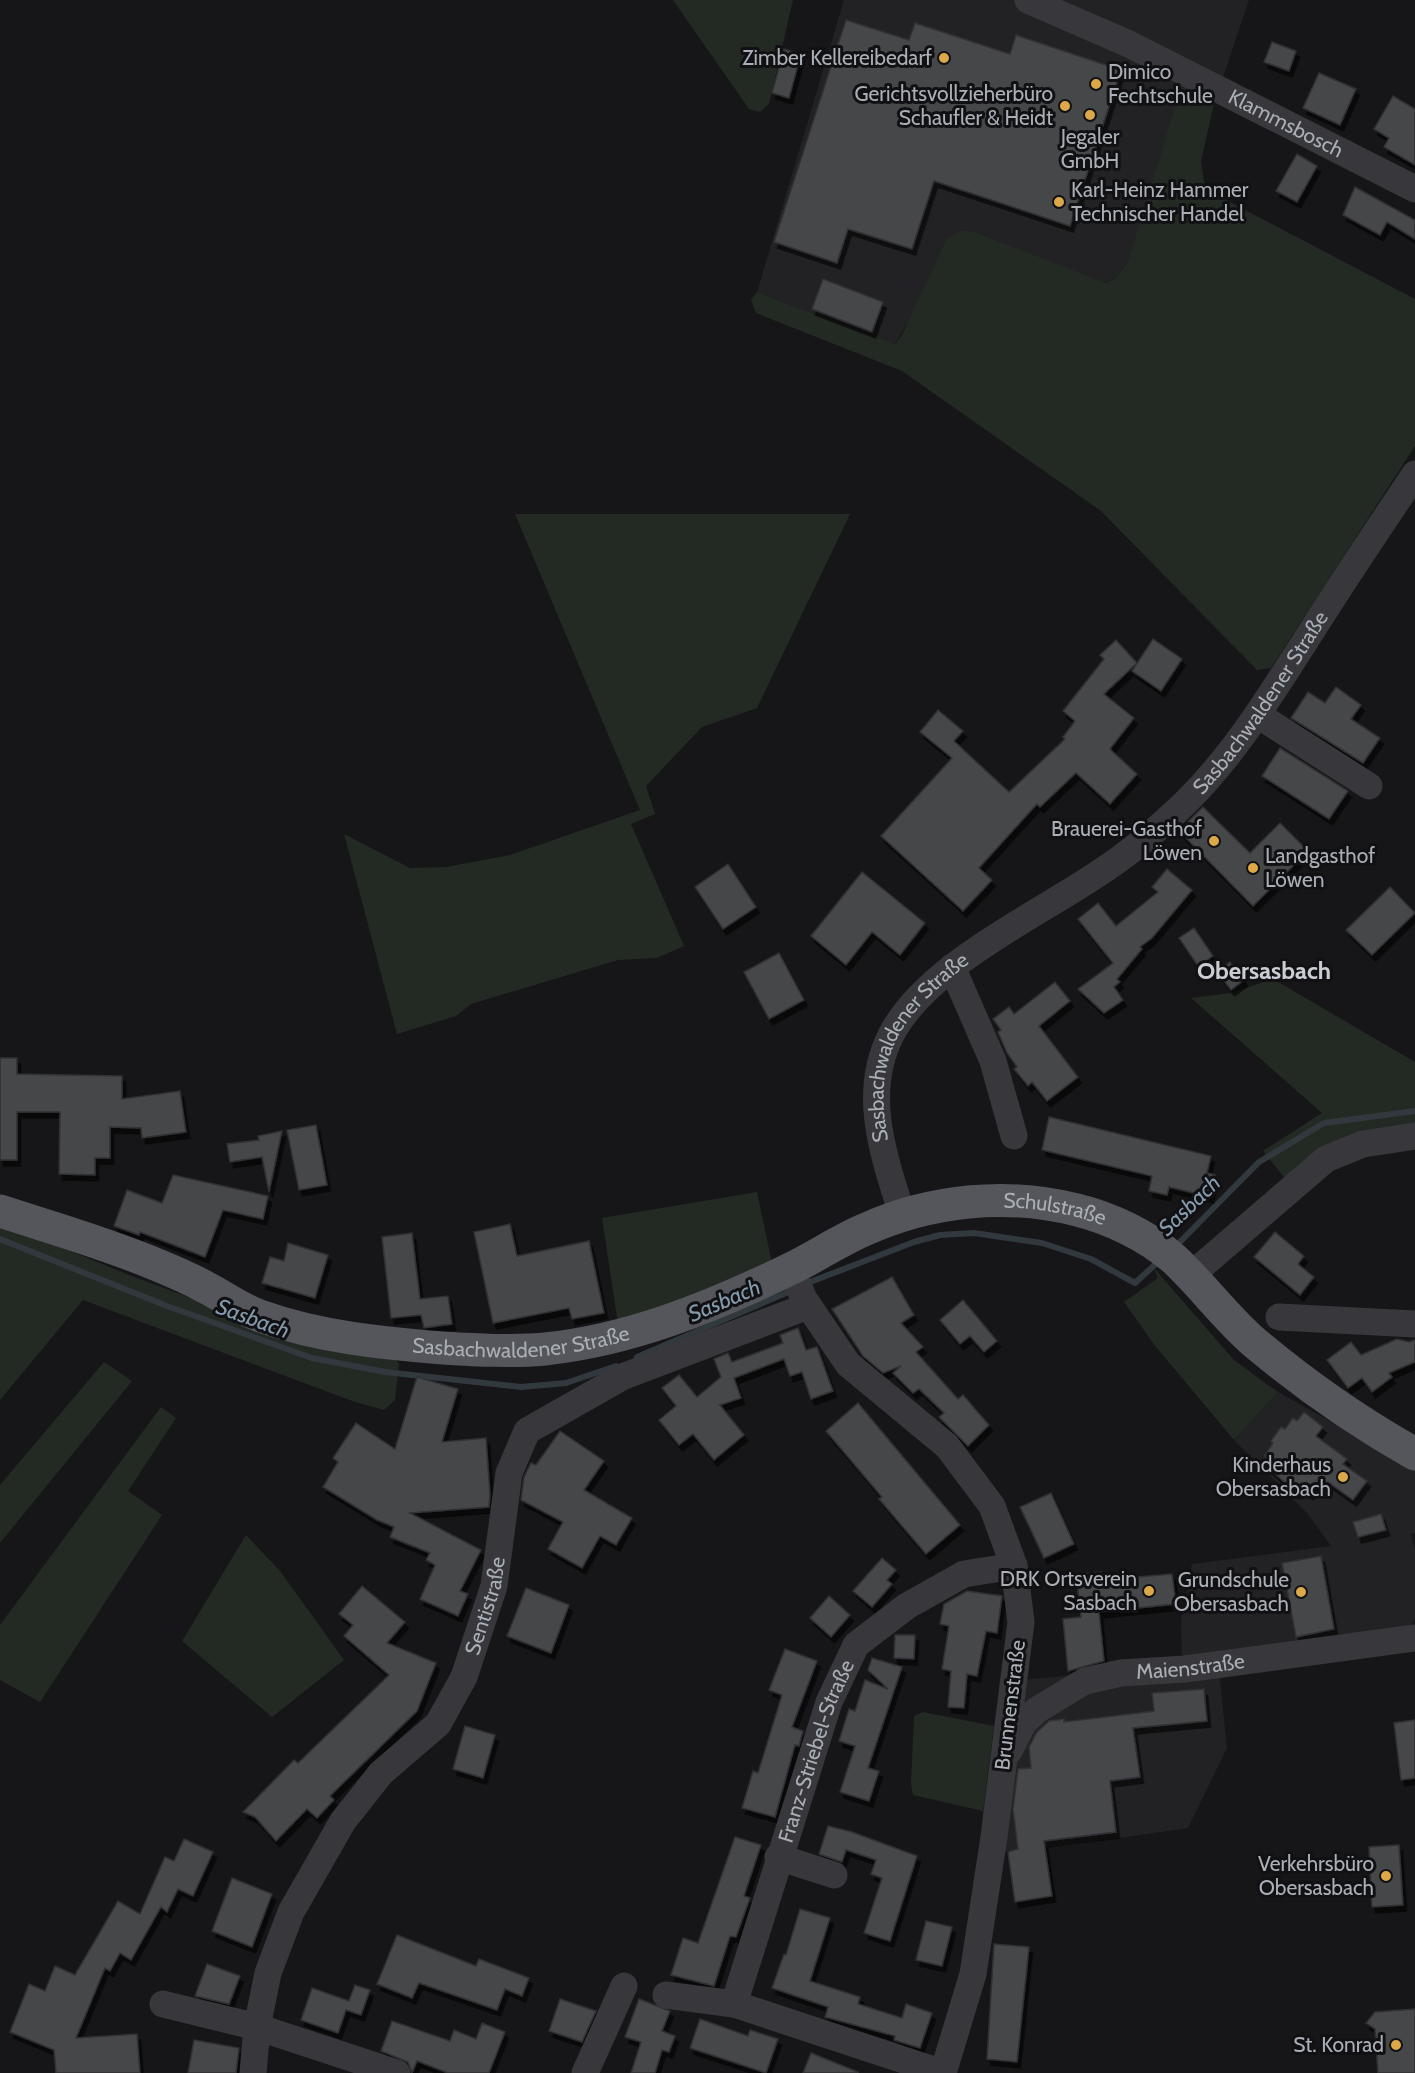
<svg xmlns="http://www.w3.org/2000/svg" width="1415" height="2073" font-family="Cabin,sans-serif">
<defs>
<filter id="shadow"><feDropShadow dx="3.5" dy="6" stdDeviation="0" flood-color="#0009"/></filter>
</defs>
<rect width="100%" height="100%" fill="#161618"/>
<g fill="#222225">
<path d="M844 0H1249L1214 104 1210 95 1128 262 1116 278 1105 283 978 233 963 230 895 344 757 292Z"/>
<path d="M1278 1392 1415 1469V1533L1411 1534 1415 1551V1619L1407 1631 1219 1670 1227 1748 1188 1828 1072 1845 986 1853 983 1811 1001 1682 1182 1665 1181 1620 1192 1564 1331 1546 1307 1513 1234 1440Z"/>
</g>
<g fill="#232a23">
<path d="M673 0H793L769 104 760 112 749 109Z"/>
<path d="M1191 85 1210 95 1214 104 1201 161 1205 189 1415 299V446L1271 668 1257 670 1101 511 902 371 756 313 751 300 757 292 895 344 902 335 947 238 963 230 978 233 1106 283 1116 278 1128 262 1181 88Z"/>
<path d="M515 514H850L757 708 702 727 646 786 655 814 631 824 684 946 657 958 618 960 471 1004 456 1016 397 1034 344 834 410 868 446 867 510 855 640 810Z"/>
<path d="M1273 979 1415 1062V1129L1288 1182 1263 1151 1322 1113 1191 998 1231 993Z"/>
<path d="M757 1192 772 1263 618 1324 602 1218Z"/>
<path d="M0 1222 129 1275 300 1339 393 1357 399 1363 395 1400 384 1410 355 1402 83 1300 0 1400Z"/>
<path d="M1154 1268 1234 1360 1278 1392 1234 1440 1156 1347 1124 1302 1158 1278Z"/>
<path d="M104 1362 132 1381 0 1543V1485Z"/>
<path d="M161 1407 176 1418 128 1491 162 1515 40 1702 0 1680V1625Z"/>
<path d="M246 1535 280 1571 344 1660 272 1717 182 1641Z"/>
<path d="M923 1712 994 1726 983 1811 913 1795 911 1784 914 1716Z"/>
</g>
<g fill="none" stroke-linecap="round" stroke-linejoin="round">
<g stroke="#31393f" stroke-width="6">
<path d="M0 1239 167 1306 312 1358 385 1372 521 1387 566 1383 616 1366"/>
<path d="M1175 1247 1259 1162 1324 1123 1415 1111"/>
<path d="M805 1284 914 1242 940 1235 974 1233 1042 1243 1091 1259 1135 1283 1160 1260"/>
<path d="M637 1357 793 1290"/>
</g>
</g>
<g fill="#45464a" stroke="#303034" stroke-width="1.5" filter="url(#shadow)">
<path d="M846 20 909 40 915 23 1010 54 1016 35 1121 70 1070 226 934 181 912 249 848 229 837 263 774 242Z"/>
<path d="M1272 42 1296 51 1289 71 1264 62Z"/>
<path d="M784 49 801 54 789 98 772 93Z"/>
<path d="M1319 73 1356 89 1340 125 1303 108Z"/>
<path d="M1393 96 1415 109V165L1384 147 1389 138 1374 129Z"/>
<path d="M1297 154 1317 166 1297 202 1276 191Z"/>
<path d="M1355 187 1415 220V239L1387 222 1380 235 1343 215Z"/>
<path d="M823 279 883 302 872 332 812 309Z"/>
<path d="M1153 639 1182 659 1161 691 1132 671Z"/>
<path d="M1116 640 1137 663 1104 694 1134 718 1110 749 1137 774 1110 804 1076 773 1040 807 1037 804 979 868 992 880 963 911 881 836 952 758 920 732 938 710 963 731 954 741 1009 792 1065 739 1063 737 1075 721 1063 711 1104 659 1100 655Z"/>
<path d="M1336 687 1361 705 1351 719 1380 738 1363 763 1291 718 1308 692 1325 703Z"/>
<path d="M1280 748 1348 791 1329 819 1262 776Z"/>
<path d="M1203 807 1250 853 1280 823 1308 851 1253 906 1179 831Z"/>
<path d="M728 864 756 907 723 929 695 887Z"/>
<path d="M1167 869 1192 890 1152 938 1140 947 1142 949 1117 979 1120 982 1114 987 1123 1000 1104 1013 1078 989 1113 963 1078 919 1098 903 1116 926 1158 892 1152 887Z"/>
<path d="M862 872 925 923 900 955 872 932 846 965 811 936Z"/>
<path d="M1390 887 1415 913 1372 955 1346 930Z"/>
<path d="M1194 928 1213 956 1198 966 1179 938Z"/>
<path d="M779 953 804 1000 769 1019 744 972Z"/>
<path d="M1230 962 1244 980 1231 990 1217 972Z"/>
<path d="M1055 982 1070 1001 1039 1026 1078 1077 1047 1101 1032 1082 1028 1086 1014 1069 1017 1067 1007 1053 998 1032 1001 1030 993 1019 1009 1007 1014 1014Z"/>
<path d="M0 1058H17V1074L122 1076V1099L180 1091 186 1132 142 1138 141 1128 110 1127V1158H95V1175L59 1174 60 1112H17V1160H0Z"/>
<path d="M1049 1117 1211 1156 1207 1173 1215 1175 1210 1197 1169 1187 1167 1195 1149 1191 1152 1176 1042 1150Z"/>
<path d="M316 1125 327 1185 299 1190 287 1130Z"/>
<path d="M282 1131 269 1192 262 1157 230 1162 227 1144 259 1140 258 1136Z"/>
<path d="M173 1175 268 1196 263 1219 223 1210 205 1257 140 1232 139 1235 114 1226 127 1190 162 1203Z"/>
<path d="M510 1224 517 1256 589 1241 604 1313 572 1319 569 1308 493 1323 474 1232Z"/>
<path d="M1275 1232 1304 1256 1298 1264 1314 1277 1300 1295 1254 1257Z"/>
<path d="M412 1233 420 1299 448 1296 452 1324 424 1328 421 1315 391 1318 382 1237Z"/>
<path d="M288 1243 328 1255 315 1298 262 1283 270 1257 284 1261Z"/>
<path d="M892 1277 914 1315 901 1323 923 1347 916 1352 958 1399 963 1395 989 1425 968 1446 939 1417 944 1413 919 1389 913 1393 893 1373 901 1366 883 1373 863 1356 832 1309Z"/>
<path d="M963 1300 997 1341 984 1352 970 1336 960 1344 940 1320Z"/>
<path d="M798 1328 806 1350 817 1347 833 1391 811 1399 802 1372 790 1376 784 1359 734 1378 741 1398 720 1405 744 1435 714 1460 693 1434 679 1445 659 1420 676 1406 662 1388 679 1375 697 1397 721 1377 714 1359 728 1353 732 1362 783 1343 780 1335Z"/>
<path d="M1397 1339 1409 1342 1415 1340V1362L1389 1373 1392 1377 1372 1392 1362 1378 1348 1388 1327 1360 1351 1342 1361 1355Z"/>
<path d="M417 1377 458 1389 442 1442 486 1438 490 1494 489 1507 410 1513 481 1550 460 1591 468 1594 458 1616 420 1599 435 1565 426 1560 430 1553 390 1537 394 1527 377 1520 323 1487 338 1462 333 1458 356 1423 395 1449Z"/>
<path d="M858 1403 960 1525 926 1554 879 1499 882 1497 826 1431Z"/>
<path d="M1304 1412 1323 1427 1316 1436 1347 1459 1343 1464 1367 1481 1353 1500 1329 1483 1324 1490 1316 1485 1310 1494 1300 1487 1296 1493 1267 1466 1265 1455 1273 1443 1271 1441 1281 1427 1285 1429 1293 1418 1297 1421Z"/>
<path d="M560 1431 604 1461 584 1490 632 1518 616 1545 600 1536 582 1568 548 1549 563 1522 521 1500 524 1477 531 1463 536 1465Z"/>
<path d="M1051 1493 1074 1544 1044 1558 1020 1507Z"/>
<path d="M1381 1514 1386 1530 1358 1537 1353 1522Z"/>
<path d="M1321 1556 1334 1629 1296 1637 1282 1563Z"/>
<path d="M882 1558 896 1570 887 1580 892 1584 872 1607 853 1591Z"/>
<path d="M1101 1572V1580L1172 1574 1176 1604 1099 1612 1104 1661 1068 1671 1063 1619 1081 1617 1076 1574Z"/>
<path d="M362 1586 405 1622 387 1643 436 1663 417 1711 330 1796 334 1800 317 1818 307 1809 276 1841 255 1817 243 1812 294 1760 298 1763 389 1675 344 1636 353 1625 339 1614Z"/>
<path d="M526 1588 569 1605 551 1653 507 1636Z"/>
<path d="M967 1591 1002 1596 997 1633 986 1631 977 1676 967 1674 964 1708 948 1707 951 1671 942 1669 949 1626 940 1624 944 1604Z"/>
<path d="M829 1596 850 1615 831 1637 810 1618Z"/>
<path d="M895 1635H915L914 1659 894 1658Z"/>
<path d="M785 1649 817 1661 792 1727 803 1731 799 1746 795 1745 775 1817 742 1808 753 1771 758 1773 782 1695 769 1690Z"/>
<path d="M872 1658 902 1667 868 1768 879 1771 869 1801 840 1792 855 1746 839 1741 849 1709 855 1711 865 1680 888 1689 868 1670Z"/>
<path d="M1204 1689 1207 1721 1133 1728 1140 1777 1110 1781 1116 1832 1044 1841 1052 1896 1015 1902 1008 1852 1018 1849 1013 1809 1018 1769 1031 1768 1029 1747 1037 1732 1049 1721 1064 1719V1722L1154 1711 1152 1693Z"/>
<path d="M1415 1720V1778L1401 1780 1394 1723Z"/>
<path d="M465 1726 495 1735 483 1778 453 1769Z"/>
<path d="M828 1826 852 1832 917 1856 890 1941 864 1933 882 1878 871 1874 876 1860 846 1850 842 1862 819 1854Z"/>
<path d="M735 1837 761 1845 744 1896 750 1898 736 1937 730 1936 714 1986 671 1975 683 1938 698 1943Z"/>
<path d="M184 1839 213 1852 193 1896 178 1889 167 1912 161 1907 131 1960 120 1953 110 1971 105 1968 76 2038 137 2034 140 2073H56L54 2050 10 2032 29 1984 45 1991 55 1966 75 1975 118 1901 140 1914 165 1857 174 1861Z"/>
<path d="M1399 1845 1403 1905 1372 1907 1369 1847Z"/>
<path d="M232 1878 272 1894 252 1947 212 1931Z"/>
<path d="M800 1909 830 1918 810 1981 860 1997 858 2004 902 2018 906 2004 932 2013 920 2048 894 2040 895 2036 825 2017 828 2007 772 1988 784 1954 786 1955Z"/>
<path d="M926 1921 952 1927 942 1966 916 1960Z"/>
<path d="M397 1935 476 1966 479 1959 529 1978 522 1996 505 1989 497 2010 419 1983 412 1998 377 1984Z"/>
<path d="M994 1944 1029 1947 1017 2062 987 2059Z"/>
<path d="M207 1964 240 1976 229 2004 195 1996Z"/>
<path d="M355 1985 370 1990 361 2015 346 2010 338 2033 301 2020 312 1988 349 2001Z"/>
<path d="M560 1999 596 2011 582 2042 549 2031Z"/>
<path d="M639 1999 670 2011 662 2031 675 2036 669 2052 662 2050 655 2073H631L641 2042 625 2037Z"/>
<path d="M1415 2009V2073H1378L1375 2029 1366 2023 1375 2012Z"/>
<path d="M700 2019 748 2036 750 2030 778 2039 766 2073 690 2048Z"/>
<path d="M392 2021 450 2041 454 2030 476 2039 482 2023 505 2032 489 2073H448L417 2061 412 2073 408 2062 381 2051Z"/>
<path d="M194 2040 239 2048 236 2073H188Z"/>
<path d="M811 2053 858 2072V2073H803Z"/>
</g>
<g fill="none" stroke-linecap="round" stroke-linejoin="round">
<g stroke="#38383c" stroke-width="27">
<path id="s1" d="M1028 0 1129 44 1415 189"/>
<path d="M1258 715 1369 786"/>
<path d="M952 967 993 1061 1014 1136"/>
<path id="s2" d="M902 1214C884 1156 861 1094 891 1035 928 963 1045 912 1111 865 1137 847 1162 825 1185 803 1236 753 1273 691 1311 632 1345 578 1380 526 1415 474"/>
<path d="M791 1269 804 1299 848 1364 947 1446 992 1506 1014 1566 1021 1622 994 1837 973 1974 943 2073"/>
<path d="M1190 1276 1326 1159 1363 1144 1415 1136"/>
<path d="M1279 1317 1415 1324"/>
<path id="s3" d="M1009 1751 1024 1722 1037 1710 1085 1681 1121 1673 1185 1669 1415 1638"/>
<path d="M778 1857 834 1875"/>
<path d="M666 1995 734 2004"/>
<path d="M163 2004 257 2027 397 2073"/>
<path id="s4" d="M253 2073 257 2027 268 1973 291 1912 343 1821 381 1773 438 1724 464 1677 494 1586 509 1473 527 1431 622 1377 808 1306"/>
<path d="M585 2073 624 1986"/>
<path id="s5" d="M943 2073 734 2004 829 1702 856 1645 907 1606 964 1574 1014 1566"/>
</g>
<path stroke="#54565b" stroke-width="33" id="s6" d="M0 1211C52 1228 105 1243 155 1264 172 1271 189 1278 205 1287 223 1296 240 1309 260 1316 319 1337 381 1343 443 1348 477 1350 511 1352 545 1349 630 1340 712 1307 788 1270 814 1258 838 1241 864 1230 930 1200 1006 1192 1077 1210 1110 1218 1148 1236 1174 1259 1202 1285 1226 1318 1255 1343 1305 1385 1358 1422 1415 1454"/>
</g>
<g fill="#dda849" stroke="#111113" stroke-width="2">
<circle cx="944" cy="58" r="6"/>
<circle cx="1096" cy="84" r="6"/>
<circle cx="1065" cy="106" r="6"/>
<circle cx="1090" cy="115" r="6"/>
<circle cx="1059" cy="202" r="6"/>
<circle cx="1214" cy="841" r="6"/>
<circle cx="1253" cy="868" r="6"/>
<circle cx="1343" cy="1477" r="6"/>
<circle cx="1149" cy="1591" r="6"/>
<circle cx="1301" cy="1592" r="6"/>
<circle cx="1386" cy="1876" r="6"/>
<circle cx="1396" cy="2045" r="6"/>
</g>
<g text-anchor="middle" stroke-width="6" stroke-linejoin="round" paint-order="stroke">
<g font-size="21" fill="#aaaeb6" stroke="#111113" text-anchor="end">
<text x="932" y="65">Zimber Kellereibedarf</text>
<text x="1108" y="79" text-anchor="start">Dimico<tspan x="1108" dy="24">Fechtschule</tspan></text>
<text x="1053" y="101">Gerichtsvollzieherbüro<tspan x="1053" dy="24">Schaufler &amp; Heidt</tspan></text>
<text x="1090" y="144" text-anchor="middle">Jegaler<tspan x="1090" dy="24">GmbH</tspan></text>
<text x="1071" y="197" text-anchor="start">Karl-Heinz Hammer<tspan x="1071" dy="24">Technischer Handel</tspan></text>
<text x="1202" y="836">Brauerei-Gasthof<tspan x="1202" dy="24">Löwen</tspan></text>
<text x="1265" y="863" text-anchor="start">Landgasthof<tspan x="1265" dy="24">Löwen</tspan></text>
<text x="1331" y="1472">Kinderhaus<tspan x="1331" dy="24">Obersasbach</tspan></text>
<text x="1137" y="1586">DRK Ortsverein<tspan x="1137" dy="24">Sasbach</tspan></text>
<text x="1289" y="1587">Grundschule<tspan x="1289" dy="24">Obersasbach</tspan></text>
<text x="1374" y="1871">Verkehrsbüro<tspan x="1374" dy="24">Obersasbach</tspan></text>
<text x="1384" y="2052">St. Konrad</text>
</g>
<g font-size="21" fill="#aaaeb6" stroke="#111113">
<text dy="7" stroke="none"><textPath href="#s1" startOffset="286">Klammsbosch</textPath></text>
<text dy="7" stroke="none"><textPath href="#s2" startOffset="688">Sasbachwaldener Straße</textPath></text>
<text dy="7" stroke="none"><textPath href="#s2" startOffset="184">Sasbachwaldener Straße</textPath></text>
<text dy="7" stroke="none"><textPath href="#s6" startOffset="1108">Schulstraße</textPath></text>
<text dy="7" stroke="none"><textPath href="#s6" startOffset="546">Sasbachwaldener Straße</textPath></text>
<text dy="7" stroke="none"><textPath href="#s4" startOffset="536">Sentistraße</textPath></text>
<text dy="7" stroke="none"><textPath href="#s3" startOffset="213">Maienstraße</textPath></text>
<text transform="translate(1010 1705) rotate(-83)" y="7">Brunnenstraße</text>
<text dy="7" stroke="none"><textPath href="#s5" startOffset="486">Franz-Striebel-Straße</textPath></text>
</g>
<g font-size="22" font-style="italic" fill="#859bad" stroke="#111113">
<text transform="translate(1189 1205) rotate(-44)" y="8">Sasbach</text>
<text transform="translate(724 1300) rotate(-23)" y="8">Sasbach</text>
<text transform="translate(253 1318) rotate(20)" y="8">Sasbach</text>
</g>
<g font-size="24" font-weight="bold" fill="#cacdd3" stroke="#111113">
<text x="1264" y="979">Obersasbach</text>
</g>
</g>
</svg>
